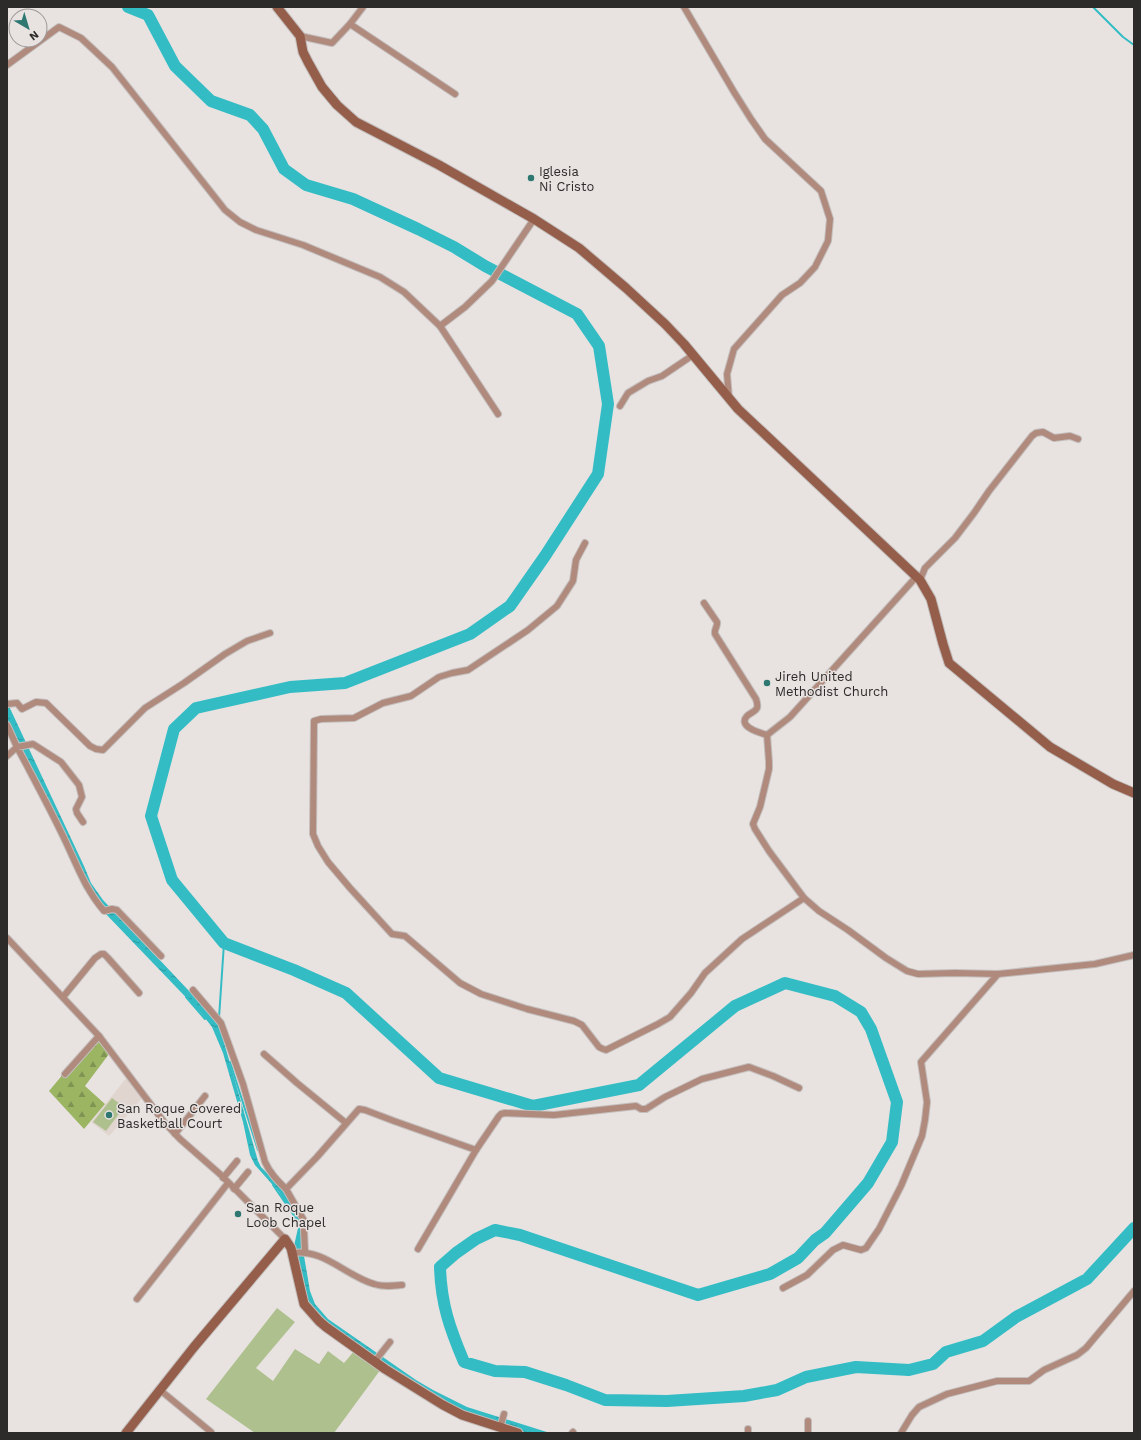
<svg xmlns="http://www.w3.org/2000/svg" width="1141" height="1440" font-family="'Work Sans',sans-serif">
<defs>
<pattern id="forest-firs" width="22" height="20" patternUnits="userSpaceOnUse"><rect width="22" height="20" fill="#9bb563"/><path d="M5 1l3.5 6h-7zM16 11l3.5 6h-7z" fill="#7f9352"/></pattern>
<pattern id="water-ripples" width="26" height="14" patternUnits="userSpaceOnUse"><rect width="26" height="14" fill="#34bcc5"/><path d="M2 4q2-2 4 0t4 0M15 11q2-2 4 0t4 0" fill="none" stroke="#2c99a0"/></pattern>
</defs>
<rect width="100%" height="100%" fill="#e8e3e1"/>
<path fill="#e1d5cf" d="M127 1077 143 1097 109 1136 91 1122Z"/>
<g fill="#afc08f">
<path d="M112 1098 124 1107 106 1131 93 1122Z"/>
<path d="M277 1308 295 1322 256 1368 273 1381 295 1349 319 1364 328 1351 344 1363 355 1350 381 1369 334 1433H255L206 1399Z"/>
</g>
<path fill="url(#forest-firs)" d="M95 1036 109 1054 85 1086 105 1104 84 1129 49 1091Z"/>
<path fill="url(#water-ripples)" d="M7 702 84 866 91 883 103 900 208 1011 219 1025 258 1161 261 1167 283 1189 299 1215 302 1226 303 1250 310 1291 315 1304 328 1319 416 1380 433 1390 467 1407 550 1433H528L477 1418 443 1402 343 1337 309 1306 294 1246 298 1228 294 1218 279 1192 255 1165 250 1155 243 1122 223 1053 212 1027 201 1013 103 911 84 889 51 819 7 718Z"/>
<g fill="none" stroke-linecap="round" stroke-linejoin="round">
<g stroke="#34bcc5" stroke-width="2">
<path d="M1093 7 1123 37 1134 45"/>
<path d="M186 997 205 1019"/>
<path d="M219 1018 224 943"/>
<path d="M230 1062 258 1150"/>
<path d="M273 1185 286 1204"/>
</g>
<path stroke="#34bcc5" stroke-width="12" d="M128 7 148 15 175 66 211 101 250 115 263 129 284 169 306 185 353 199 418 229 454 247 485 266 577 314 599 346 608 404 598 474 545 556 510 606 470 634 345 683 290 687 196 708 174 729 151 816 172 880 224 943 294 970 346 993 439 1078 533 1106 639 1085 735 1006 785 983 835 996 861 1012 871 1029 897 1102 892 1142 868 1183 825 1233 815 1240 798 1258 770 1274 698 1295 520 1235 495 1230 476 1239 456 1253 440 1267C441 1304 450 1329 464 1362L495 1371 525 1372 566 1385 605 1400 667 1401 744 1396 777 1390 806 1377 856 1367 909 1370 933 1364 946 1352 983 1341 1016 1317 1087 1279 1134 1228"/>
<g stroke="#c3bebc" stroke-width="8">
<g id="street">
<path d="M684 7 734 92 751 119 765 139 821 191 830 219 828 241 815 267 800 283 782 295 734 349 727 374 729 398"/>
<path d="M350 24 455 94"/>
<path d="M300 36 332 43 350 24 363 7"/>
<path d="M7 65 59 27 81 38 112 67 225 210 240 222 256 230 303 245 380 277 404 292 440 326 498 414"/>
<path d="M440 326 465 307 492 281 534 219"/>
<path d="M620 406 628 393 648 381 662 376 693 355"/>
<path d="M585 543 576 560 573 581 557 606 528 630 468 670 452 673 439 677 411 696 383 703 354 718 321 719 314 721 313 834 318 846 328 862 350 888 392 934 405 936 460 983 481 994 527 1009 574 1021 582 1025 599 1047 603 1049 606 1050 658 1024 670 1017 691 993 705 973 742 939 804 898"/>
<path d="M920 580 925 568 955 538 974 513 989 491 1032 436 1036 433 1043 432 1054 438 1070 436 1078 439"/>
<path d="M704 603 717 622C718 626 714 629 715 634L756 699C757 702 758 705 757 708 755 712 750 713 747 716 737 727 761 733 767 735L769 762V769L760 807 753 824 755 829 769 851 804 898 819 911 848 930 886 958 907 971 918 974 955 973 998 974 1095 964 1134 955"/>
<path d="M7 704 17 703 22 709 36 702 46 703 90 746 96 749 103 750 145 708 184 683 225 654 247 641 270 633"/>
<path d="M7 725 17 747 7 756"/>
<path d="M767 735 790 717 917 576"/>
<path d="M83 822 77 813 76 809 82 797 79 785 61 762 33 744 17 747C33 777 49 807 64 838 76 863 85 889 104 911L112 909 117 910 161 956"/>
<path d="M7 938 99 1036 164 1122 180 1139 221 1175 285 1239"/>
<path d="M193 990 221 1023 243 1084 265 1162C270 1173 277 1180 286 1189"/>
<path d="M63 997 95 958 101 954H104L108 958 139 993"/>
<path d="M264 1054 297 1083 346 1123"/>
<path d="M65 1074 99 1036"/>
<path d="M175 1134 205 1096"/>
<path d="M476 1150 499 1116 501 1114 505 1113 554 1115 636 1106 641 1109H646L665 1097 702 1079 749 1067 773 1076 799 1088"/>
<path d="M223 1178 237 1161"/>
<path d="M234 1189 248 1172"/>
<path d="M305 1252 304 1229 306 1224 286 1189 317 1157 359 1109 365 1110 394 1121 476 1150 418 1249"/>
<path d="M292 1253C323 1248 346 1276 374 1284 383 1287 392 1286 402 1285"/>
<path d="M783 1288 807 1275 833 1250 843 1245 861 1250 866 1248 879 1229 901 1186 922 1136 925 1120 927 1102 921 1062 998 974"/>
<path d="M137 1299 228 1183"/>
<path d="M375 1361 390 1342"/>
<path d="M160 1390 211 1432"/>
<path d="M500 1428 504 1414"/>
<path d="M572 1433 573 1432"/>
<path d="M748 1433V1429"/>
<path d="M808 1433V1421"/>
<path d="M901 1433 912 1415 919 1407 947 1394 997 1381H1029L1044 1370 1077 1355 1086 1348 1134 1291"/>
</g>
</g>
<g stroke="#c3bebc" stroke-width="11">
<g id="secondary">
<path d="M277 7 300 36 303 52 308 62 322 87 337 105 356 122 439 165 534 219 579 248 626 288 665 324 684 344 738 409 920 580 931 599 943 644 949 663 1050 747 1113 784 1134 793"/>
<path d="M126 1433 194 1347 285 1239 291 1248 304 1304 319 1321 326 1327 385 1369 443 1405 462 1415 518 1433"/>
</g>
</g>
<use href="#street" stroke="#b08a7d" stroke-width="6"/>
<use href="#secondary" stroke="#945e4b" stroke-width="9"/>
</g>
<g fill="#2f7771" stroke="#e8e3e1" stroke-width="1.5">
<circle cx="531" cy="178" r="4"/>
<circle cx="767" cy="683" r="4"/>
<circle cx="109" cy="1115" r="4"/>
<circle cx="238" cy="1214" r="4"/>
</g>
<g text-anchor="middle" stroke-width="3" stroke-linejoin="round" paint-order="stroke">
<g font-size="13" fill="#2d2b2a" stroke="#e8e3e1" text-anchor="start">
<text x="539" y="176">Iglesia<tspan x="539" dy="15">Ni Cristo</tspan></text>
<text x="775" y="681">Jireh United<tspan x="775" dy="15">Methodist Church</tspan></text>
<text x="117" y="1113">San Roque Covered<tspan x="117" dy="15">Basketball Court</tspan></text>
<text x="246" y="1212">San Roque<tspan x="246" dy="15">Loob Chapel</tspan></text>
</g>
</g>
<rect width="1141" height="1440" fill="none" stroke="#2d2b2a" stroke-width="16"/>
<g transform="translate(28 28) rotate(142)"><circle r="19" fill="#e8e3e1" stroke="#9d9998"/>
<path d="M0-3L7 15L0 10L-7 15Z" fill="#2f7771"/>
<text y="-6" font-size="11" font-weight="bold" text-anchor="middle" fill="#2d2b2a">N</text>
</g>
</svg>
